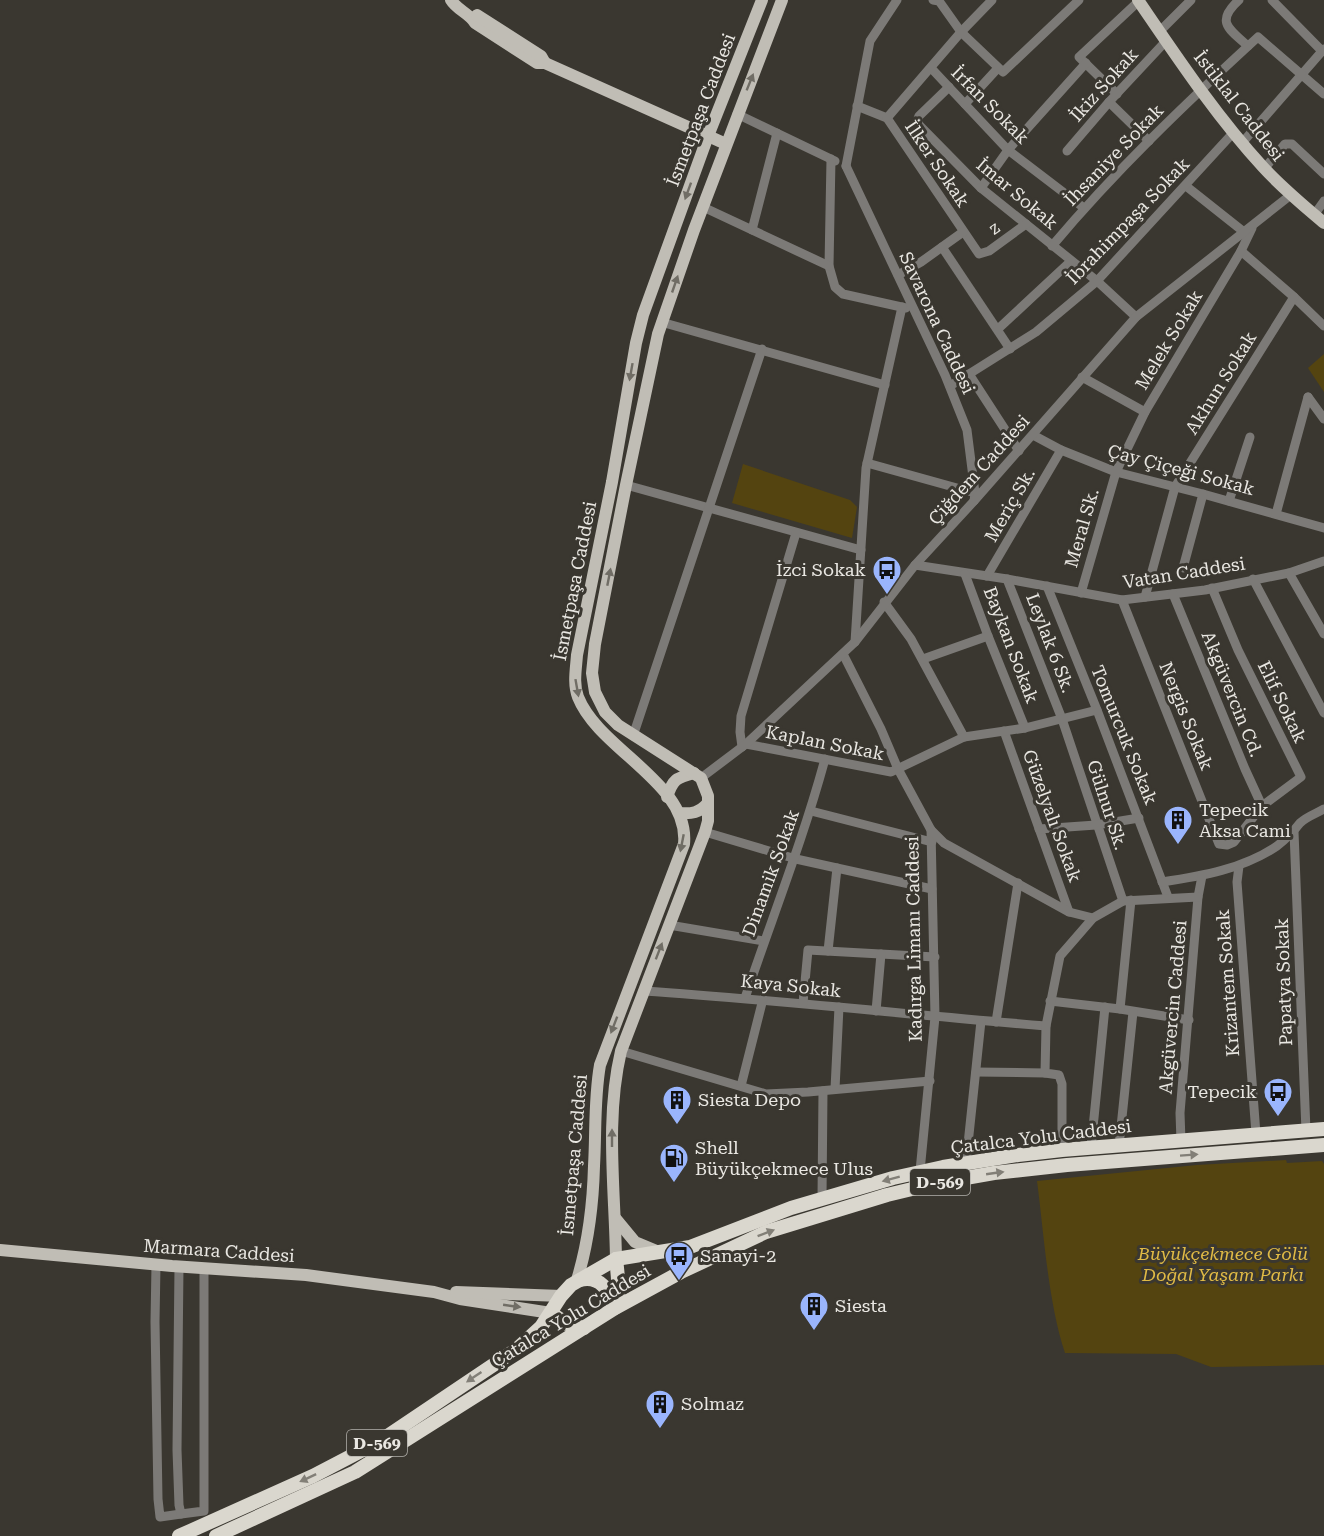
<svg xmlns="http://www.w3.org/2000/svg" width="1324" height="1536" font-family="'Roboto Serif',serif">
<rect width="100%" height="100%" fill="#3a3730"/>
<g fill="#544410">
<path d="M1324 354V392L1308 368Z"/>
<path d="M743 464 850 500 857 507 852 538 732 503Z"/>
<path d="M1286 1160 1287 1163 1322 1161 1324 1164V1365L1211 1367 1176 1354 1065 1353C1048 1302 1044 1234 1037 1181L1197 1165Z"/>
</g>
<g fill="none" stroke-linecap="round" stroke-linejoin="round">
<g stroke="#7c7a77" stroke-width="9">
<path d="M933 0 939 1 961 32 1003 72 1079 0"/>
<path d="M1239 0C1216 21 1227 28 1248 46"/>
<path d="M1272 0 1322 51"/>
<path d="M1160 31 1191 0"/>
<path d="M931 68 1008 150 1084 208"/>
<path d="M949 87 919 116 917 121 920 126 981 188 1097 281 1136 317"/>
<path d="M1117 94 1079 57 1140 0"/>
<path d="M1109 102 1149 141"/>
<path d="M965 104 998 68"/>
<path d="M857 106 887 118 979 254 989 251 1026 224"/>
<path d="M737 114 835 161"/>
<path d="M887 118 961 32 992 0"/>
<path d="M1242 143 1324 49"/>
<path d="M1067 151 1109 102 1166 41"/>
<path d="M831 159 829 266 835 287 843 294 906 308"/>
<path d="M846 166 945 375 967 430 975 493 974 501"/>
<path d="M846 166 870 41 897 0"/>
<path d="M1264 169 1285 144H1292L1324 174"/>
<path d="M1186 186 1244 232"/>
<path d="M981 188 1008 150 1086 63"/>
<path d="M703 207 829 266"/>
<path d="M1314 215 1324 201"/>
<path d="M752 230 777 133"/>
<path d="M1052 246C1115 171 1186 103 1258 37L1324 94"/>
<path d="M942 247 1010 349"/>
<path d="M1241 251 1294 297 1324 326"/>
<path d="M898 275 921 262 963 232"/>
<path d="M661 322 885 385"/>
<path d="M998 329 1071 261"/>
<path d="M969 374 1019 451"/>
<path d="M1082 377 1145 412"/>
<path d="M950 386 1036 332 1097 281 1233 133"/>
<path d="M1308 397 1324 419"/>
<path d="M1033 435 1061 450 1116 472 1203 494 1324 528"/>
<path d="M867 463 975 493"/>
<path d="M626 485 861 550"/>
<path d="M1229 501 1250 437"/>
<path d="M1276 514 1308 397"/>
<path d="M915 565 1007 579 1122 600 1205 590 1289 573 1324 561"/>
<path d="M1183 568 1203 494"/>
<path d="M1289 573 1324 634"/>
<path d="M965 574 988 636 1025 728"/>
<path d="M987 576 1061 450"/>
<path d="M1007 579 1062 719 1123 901"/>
<path d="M1253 579 1324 713"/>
<path d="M1047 586 1097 710 1168 897"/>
<path d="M1081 593 1116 472 1145 412 1241 251 1252 228"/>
<path d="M1173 594 1245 769 1262 806"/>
<path d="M1145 597 1175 487 1294 297"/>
<path d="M1122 600 1219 844 1227 845 1234 842 1262 806 1301 777 1238 650 1212 588"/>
<path d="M884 602 911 639 964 737"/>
<path d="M855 642 866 468 902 307"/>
<path d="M843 654 881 729 898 769 931 830 935 1017 920 1171"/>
<path d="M923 659 988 636"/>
<path d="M1004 731 1069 912"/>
<path d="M633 736 762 349"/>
<path d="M746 744 891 772 964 737 1025 728 1097 710"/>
<path d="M742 747 740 732 741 716 796 533"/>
<path d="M701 778 746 744 855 642 915 565 974 501 1136 317 1292 194"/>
<path d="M811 811 932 842"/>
<path d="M1039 829 1096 825 1139 818"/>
<path d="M931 830 944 843 1069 912 1093 918"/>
<path d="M705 832 796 859 932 889"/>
<path d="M1294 832 1306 1131"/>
<path d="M1239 866 1237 882 1256 1134"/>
<path d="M1162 882C1202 876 1243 869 1277 846 1286 839 1293 832 1300 823 1306 817 1317 813 1324 809"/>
<path d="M669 925 764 941"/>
<path d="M828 951 837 868"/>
<path d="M644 991C778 1000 912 1015 1046 1026"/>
<path d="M745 998C772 918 803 840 825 759"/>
<path d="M1050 1001 1120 1009 1189 1020"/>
<path d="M803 1003 808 950 935 957"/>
<path d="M1120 1009 1131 900"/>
<path d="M876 1011 881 954"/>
<path d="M996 1022 1018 883"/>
<path d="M621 1051 766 1094 808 1092 930 1081"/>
<path d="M976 1072 1045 1073"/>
<path d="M741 1086 763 999"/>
<path d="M835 1089 839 1007"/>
<path d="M1181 1141 1180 1113 1198 897 1202 876"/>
<path d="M1119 1146 1133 1012"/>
<path d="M1091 1148 1105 1007"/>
<path d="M1062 1150V1084L1059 1075 1045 1073 1046 1026 1060 956 1093 918 1123 901 1198 897"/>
<path d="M966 1163 981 1021"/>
<path d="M822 1198 823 1091"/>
<path d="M156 1265 155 1322 158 1499 160 1517 181 1514"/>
<path d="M179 1267 177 1450 179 1505 181 1514 204 1511V1268"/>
</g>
<g stroke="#c0bdb5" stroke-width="12">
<path d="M451 0C457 10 469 13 475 23L537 63H545L726 144"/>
<path d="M1138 0C1177 57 1216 116 1263 167 1281 187 1303 205 1324 223"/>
<path d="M477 15 541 56 545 63"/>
<path d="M667 797C673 779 676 778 694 773"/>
<path d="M679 813C692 814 699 813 708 803"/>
<path d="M616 1219 635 1242 659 1252"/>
<path d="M0 1250 172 1266 306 1275 434 1292 460 1299 551 1313"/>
<path d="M616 1259C615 1190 605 1119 621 1051L705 832 708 821V796L701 778 618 725 605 712 595 692 592 673 595 644 626 485 658 334 694 230 782 0"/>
<path d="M577 1280C588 1244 593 1205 594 1166 596 1132 594 1099 600 1065L684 844C690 783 599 750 578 697 573 684 576 669 577 655L612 482 636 343 643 315 708 136 762 0"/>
<path d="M456 1292 561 1296"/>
</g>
<g stroke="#dad7ce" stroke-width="14">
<path d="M580 1280C601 1275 609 1291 615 1308"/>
<path d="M615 1306C620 1291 618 1275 616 1259"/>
<path d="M551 1313 567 1324 584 1328"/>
<path d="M179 1536 313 1476 380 1441 517 1349 541 1327 561 1296 571 1285 616 1259 690 1247 791 1208 893 1178 943 1167 1018 1155 1062 1150 1324 1129"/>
<path d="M216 1536 355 1472 615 1308 681 1272 766 1232 887 1195 937 1183 994 1173 1067 1165 1324 1145"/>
</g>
</g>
<defs><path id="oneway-solid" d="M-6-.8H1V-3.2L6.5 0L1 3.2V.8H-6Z" transform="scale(1.5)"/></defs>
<g fill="#706d65">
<use href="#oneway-solid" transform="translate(750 82) rotate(-68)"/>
<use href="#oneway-solid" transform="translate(688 191) rotate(110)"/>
<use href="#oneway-solid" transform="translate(675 284) rotate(-71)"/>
<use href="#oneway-solid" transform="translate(631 372) rotate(100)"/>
<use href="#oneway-solid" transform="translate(609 577) rotate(-79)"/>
<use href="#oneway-solid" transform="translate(577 688) rotate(80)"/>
<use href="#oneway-solid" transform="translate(682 843) rotate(101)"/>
<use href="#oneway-solid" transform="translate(659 951) rotate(-69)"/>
<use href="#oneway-solid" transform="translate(614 1025) rotate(111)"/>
<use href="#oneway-solid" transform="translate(612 1138) rotate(-90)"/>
<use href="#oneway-solid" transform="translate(512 1306) rotate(8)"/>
</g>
<g fill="#827f77">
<use href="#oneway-solid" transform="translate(1189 1155) rotate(-4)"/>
<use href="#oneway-solid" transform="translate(995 1173) rotate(-8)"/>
<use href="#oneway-solid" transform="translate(891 1179) rotate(165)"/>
<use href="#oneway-solid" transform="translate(766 1233) rotate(-21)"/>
<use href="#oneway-solid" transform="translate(474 1377) rotate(146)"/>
<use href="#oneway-solid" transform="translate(308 1478) rotate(155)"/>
</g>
<defs>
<g id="bus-pin" transform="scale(1.5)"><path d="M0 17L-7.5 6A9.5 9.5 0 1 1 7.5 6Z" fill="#9ab5fd" stroke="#3a3730"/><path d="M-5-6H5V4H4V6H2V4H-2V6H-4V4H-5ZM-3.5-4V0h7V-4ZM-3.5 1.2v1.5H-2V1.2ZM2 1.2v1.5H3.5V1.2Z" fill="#111"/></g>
<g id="building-pin" transform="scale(1.5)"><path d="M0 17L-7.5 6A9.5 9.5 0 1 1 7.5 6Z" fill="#9ab5fd" stroke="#3a3730"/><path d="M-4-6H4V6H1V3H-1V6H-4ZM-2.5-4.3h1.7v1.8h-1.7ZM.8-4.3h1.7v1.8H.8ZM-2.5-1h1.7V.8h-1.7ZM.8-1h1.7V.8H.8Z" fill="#111"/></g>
<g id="fuel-pin" transform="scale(1.5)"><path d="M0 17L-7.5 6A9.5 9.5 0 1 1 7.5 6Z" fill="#9ab5fd" stroke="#3a3730"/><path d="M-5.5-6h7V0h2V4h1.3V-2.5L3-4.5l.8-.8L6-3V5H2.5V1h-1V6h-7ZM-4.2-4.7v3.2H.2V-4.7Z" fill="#111"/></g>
</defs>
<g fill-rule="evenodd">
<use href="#bus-pin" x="887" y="570"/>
<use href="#building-pin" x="1178" y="820"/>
<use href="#bus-pin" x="1278" y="1092"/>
<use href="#building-pin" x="677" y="1100"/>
<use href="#fuel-pin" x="674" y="1158"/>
<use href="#bus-pin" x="679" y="1256"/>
<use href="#building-pin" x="814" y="1306"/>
<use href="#building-pin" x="660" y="1404"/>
</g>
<g text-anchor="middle" stroke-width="6" stroke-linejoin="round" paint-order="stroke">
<g fill="#3a3730" stroke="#b4b2ad" stroke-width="1.5">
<rect x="910" y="1169" width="60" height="26" rx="4.5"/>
<rect x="347" y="1430" width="60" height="26" rx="4.5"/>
</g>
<g font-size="16" font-weight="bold" fill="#e9e7e2">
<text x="940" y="1188">D-569</text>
<text x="377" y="1449">D-569</text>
</g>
<g font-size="18" fill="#e9e7e2" stroke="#3a3730">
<text transform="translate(1104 85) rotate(-48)" y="6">İkiz Sokak</text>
<text transform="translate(990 105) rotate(45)" y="6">İrfan Sokak</text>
<text transform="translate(1239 106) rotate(52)" y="6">İstiklal Caddesi</text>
<text transform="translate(701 110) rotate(-69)" y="6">İsmetpaşa Caddesi</text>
<text transform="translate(1114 155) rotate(-46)" y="6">İhsaniye Sokak</text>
<text transform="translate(937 164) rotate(56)" y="6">İlker Sokak</text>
<text transform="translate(1017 194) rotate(40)" y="6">İmar Sokak</text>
<text transform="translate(1128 221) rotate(-46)" y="6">İbrahimpaşa Sokak</text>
<text transform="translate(994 228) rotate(-35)" y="6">z</text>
<text transform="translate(937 323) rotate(65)" y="6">Savarona Caddesi</text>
<text transform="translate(1169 340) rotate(-59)" y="6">Melek Sokak</text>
<text transform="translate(1221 383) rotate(-58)" y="6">Akhun Sokak</text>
<text transform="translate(979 470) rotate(-48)" y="6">Çiğdem Caddesi</text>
<text transform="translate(1181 470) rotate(15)" y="6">Çay Çiçeği Sokak</text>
<text transform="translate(1010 505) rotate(-60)" y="6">Meriç Sk.</text>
<text transform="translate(1082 528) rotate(-74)" y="6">Meral Sk.</text>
<text transform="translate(1184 573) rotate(-9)" y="6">Vatan Caddesi</text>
<text transform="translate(575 581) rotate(-79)" y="6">İsmetpaşa Caddesi</text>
<text transform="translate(1050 643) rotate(69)" y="6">Leylak 6 Sk.</text>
<text transform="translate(1011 645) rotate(69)" y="6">Baykan Sokak</text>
<text transform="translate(1232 694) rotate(68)" y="6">Akgüvercin Cd.</text>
<text transform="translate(1282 702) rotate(64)" y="6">Elif Sokak</text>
<text transform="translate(1186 716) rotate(68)" y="6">Nergis Sokak</text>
<text transform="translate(1124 735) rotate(68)" y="6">Tomurcuk Sokak</text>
<text transform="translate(825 743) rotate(11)" y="6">Kaplan Sokak</text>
<text transform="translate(1107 805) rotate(72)" y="6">Gülnur Sk.</text>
<text transform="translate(1052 816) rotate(70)" y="6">Güzelyalı Sokak</text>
<text transform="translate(771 873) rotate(-70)" y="6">Dinamik Sokak</text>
<text transform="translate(914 939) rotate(-91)" y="6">Kadırga Limanı Caddesi</text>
<text transform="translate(1284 982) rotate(-92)" y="6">Papatya Sokak</text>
<text transform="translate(1228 983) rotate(-94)" y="6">Krizantem Sokak</text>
<text transform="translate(791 986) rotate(6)" y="6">Kaya Sokak</text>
<text transform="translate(1173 1007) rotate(-85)" y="6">Akgüvercin Caddesi</text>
<text transform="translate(1041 1137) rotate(-7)" y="6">Çatalca Yolu Caddesi</text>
<text transform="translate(574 1155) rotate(-85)" y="6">İsmetpaşa Caddesi</text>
<text transform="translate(219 1251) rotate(4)" y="6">Marmara Caddesi</text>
<text transform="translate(571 1316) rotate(-31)" y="6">Çatalca Yolu Caddesi</text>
</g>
<g font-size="18" fill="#e9e7e2" stroke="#3a3730" text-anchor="start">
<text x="866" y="576" text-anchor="end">İzci Sokak</text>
<text x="1199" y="816">Tepecik<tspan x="1199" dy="21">Aksa Cami</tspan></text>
<text x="1257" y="1098" text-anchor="end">Tepecik</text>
<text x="698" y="1106">Siesta Depo</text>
<text x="695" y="1154">Shell<tspan x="695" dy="21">Büyükçekmece Ulus</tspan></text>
<text x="700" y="1262">Sanayi-2</text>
<text x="835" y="1312">Siesta</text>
<text x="681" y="1410">Solmaz</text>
</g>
<g font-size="18" font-style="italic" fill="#e0ba45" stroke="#3a3730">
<text x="1223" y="1260">Büyükçekmece Gölü<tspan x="1223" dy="21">Doğal Yaşam Parkı</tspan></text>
</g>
</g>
</svg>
